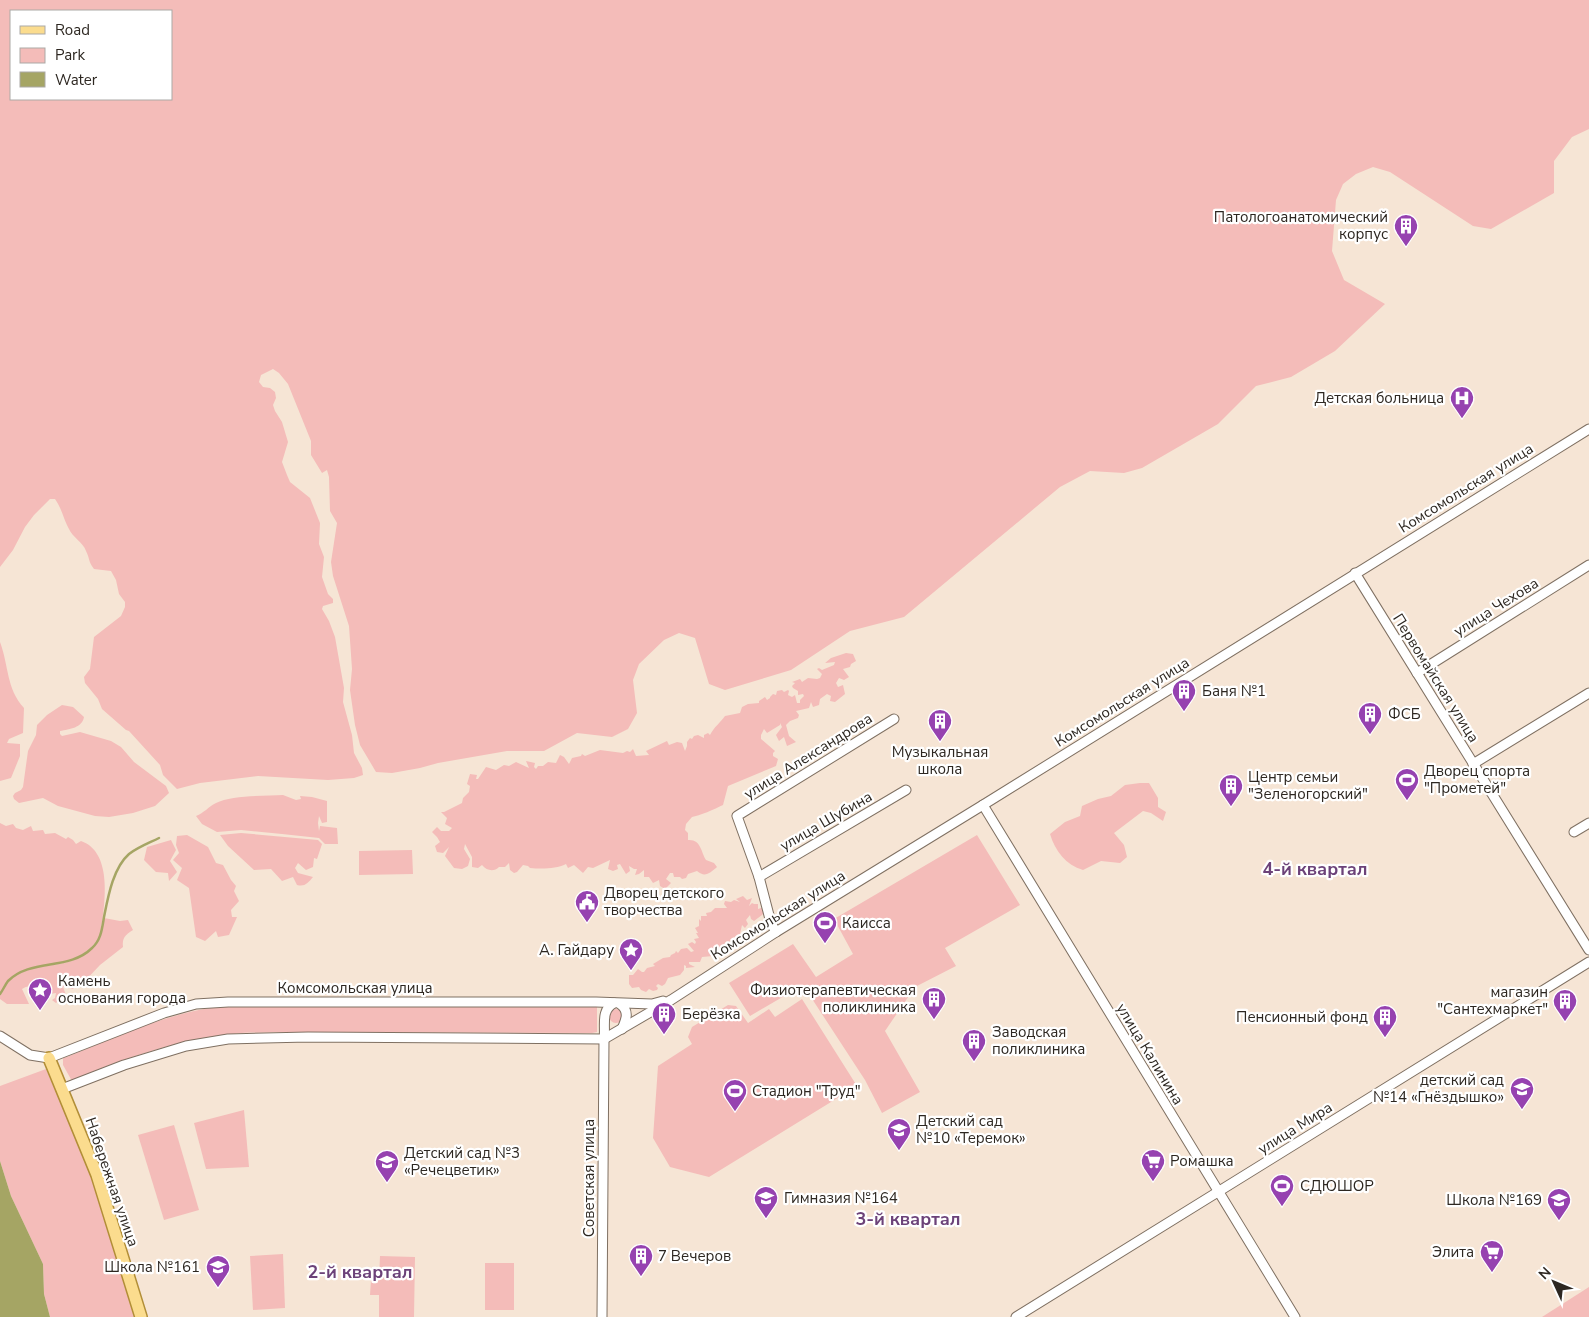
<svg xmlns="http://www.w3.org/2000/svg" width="1589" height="1317" font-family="'Nunito Sans',sans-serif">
<rect width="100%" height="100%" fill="#f6e5d5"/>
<g fill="#f4bcb9" fill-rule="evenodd">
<path d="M0 0H1589V129L1572 137 1554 161V193L1491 229 1473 226 1390 172 1373 167 1356 174 1343 184 1336 200 1332 251 1344 280 1385 304 1335 351 1291 377 1256 386 1218 424 1142 468 1124 473 1090 471 1060 487 904 617 850 631 791 670 725 690 709 684 695 638 679 633 664 640 639 664 633 680 637 713 628 729 612 737 577 733 544 751H507L438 763 420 768 392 773 376 772 360 745 355 725 350 690 352 669 349 626 333 576 331 562 337 523 330 511 329 477 327 470 322 473 311 455V441L288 384 279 373 273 369 261 375 259 382 263 387 270 388 275 392 276 398 273 405 275 411 282 422 288 442 282 462 287 475 290 482 310 498 320 523 319 544 324 557 322 577 328 594 333 599V603L323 606 322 609 329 621 335 637 344 688 343 702 352 735 354 753 362 768 363 775 354 778 328 780 258 776 200 783 177 789 163 775 160 765 129 731 126 730 102 709 98 699 85 683 84 677 90 669 94 637 121 616 125 607V602L119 594 116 580 111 571 94 569C88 561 90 559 86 551 83 542 72 537 69 529 63 518 63 511 55 499H50L34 515 25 527 13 550 0 567ZM171 11V99H11V11Z"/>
<path d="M0 642C9 666 6 688 24 708L23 733 9 739 7 743 20 744V756L11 778 0 781Z"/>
<path d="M846 653 853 654 856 661 851 664 850 667 843 669 849 677 844 680 839 678 836 683 838 687 843 685 845 694 835 702 830 701 831 696 827 694 820 699 819 705 813 707 811 702 809 708 796 711 799 715 798 718 790 721 786 725 789 736 796 742 787 746 784 737 779 741 776 735 782 727 780 723V725L767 733 764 729 761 735V739L775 751 773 753V756L778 759 776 766 728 786 723 805C715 809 699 816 692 817L686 824 685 830 688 833V840C701 839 701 852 706 860L714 863 717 867C710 873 705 878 697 871L688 874 686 878 682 879 680 877H674L673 873H670L666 879 671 883 665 889 660 886 659 880 653 883 649 877H644V870L639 874 635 875 637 869H634L629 866 630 871 626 874 620 864 617 865 618 869 613 871 608 869 610 860 593 868 588 867 583 873 574 865 568 868 566 864C556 869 542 869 530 868L528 866 523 865 517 872 514 873 510 870 509 863 505 867H499C494 872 487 871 482 865L478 868 472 867V857L465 844 464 849 470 859 468 866 462 869 454 868 445 856 449 847 443 853 437 852 435 846 440 842 437 837 432 832 437 827 441 831H449L452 828 445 824 447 818 441 812H444L462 803 463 798 469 792 470 786 467 784 470 774 477 775 476 779H478L486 767 496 770 504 765 509 766 516 762 529 768 526 761 535 763 534 767 536 769 538 766H543L548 762 556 763 560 755 564 757 569 764 572 758 581 756 582 754 585 756 600 750 623 753 627 751 630 752 633 749 636 756 649 755 646 751 667 741 669 745 677 742 682 743 685 751 687 746V742L690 738 692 739 694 736 698 735 704 738V735L708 733 710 735C714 727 720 723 725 716L740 713 742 707 748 704 759 703V701L765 697 767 700 770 698V697L773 694 776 695 777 691 782 690 784 692 788 690 789 691 788 695 792 697 795 695 797 703H800V700L804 696 803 694 798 695V691L793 688 792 686 795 683 792 682 800 679 802 682 808 678 817 679 820 678 822 674 817 669 819 668 822 670 834 665 835 662 825 663 831 658Z"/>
<path d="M62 705 73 707 84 717C82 728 70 729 60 731V734L62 736 80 732 111 741 121 747 134 762 166 786 169 793 155 806 133 813 109 817 95 816 58 806 43 798 19 803 14 799 13 796 15 793 21 790 23 787 28 751 36 735 37 725 47 715Z"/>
<path d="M1140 783H1149L1158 798V807L1166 812 1163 821 1151 813 1143 811 1114 833 1124 845 1127 857 1120 863 1101 861 1083 870C1066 865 1055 851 1050 834L1065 822 1080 816 1082 806 1098 799 1111 796 1125 785Z"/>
<path d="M283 795 296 800 301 799 300 796 312 797 327 801V822L322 823 319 816 318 823 319 831 320 826 337 828 338 844H325L319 838 282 834 241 830 217 832 202 824 196 816C204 813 208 807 216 803 231 795 265 796 283 795Z"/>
<path d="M0 823 6 826 13 824 16 828 23 830 31 826 33 831 43 830 45 834 55 833 66 839 68 837 73 840 76 844 81 841C113 852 105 904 101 930L104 918 120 921 128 920 133 930C125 935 122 938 123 947L100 965 84 982 73 989 63 987 66 995 56 1003 52 1000 55 998 56 993 50 994C41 984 33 983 22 989L29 1004H7L0 999ZM99 939C81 966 57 963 30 969 22 971 15 976 9 980 31 960 58 968 82 955 89 950 94 944 99 939Z"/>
<path d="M241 833 318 840 322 844 317 859 314 858 313 867 306 870 298 863 295 868 298 873 313 877C308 883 305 887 297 885L293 877 282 881 271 869 254 870 228 846 220 835Z"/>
<path d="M187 835 208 847 216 863 223 865 231 880 236 886 234 891 239 901 231 910 232 917H237L229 935 218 937 216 931 205 941 196 937 189 888 177 880 182 868 173 860 179 853 176 845 177 836Z"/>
<path d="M977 835 1020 905 945 948 956 966 915 987 885 1031 920 1092 882 1113 865 1080 803 985 750 1016 729 983 793 944 816 977 853 954 834 919Z"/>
<path d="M171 840 176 850 170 861 177 872 169 881 168 873 156 872 144 860 147 847Z"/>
<path d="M412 850 413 874 359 875V851Z"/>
<path d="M743 896 747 900 752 898 749 906 752 903 754 904H758V909L764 907 765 912 762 915 754 921 751 919 750 915 746 920 748 924 745 928 742 925 740 934 730 940 729 945 727 941 724 944V945H727L724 949 718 950 716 945 713 950 716 954 713 956 702 957 700 962H689V964L695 967 686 968V966L684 965V970L680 975 668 978 665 984 662 986 658 984 656 986 658 988 657 990 653 991 649 989 646 992 641 990 639 987 632 988 629 984V975H633L638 969 642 972H644L647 968 655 966 653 964 663 958 670 957 671 955 675 953 676 951 678 953 681 949 687 948 691 952 694 951 688 944 692 942 695 944 696 942 694 939 699 938 696 933H698L695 928 699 926V919L701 921V916H707L706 913 711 912 715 908H727L724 904 725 901 731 902 734 900 740 902 736 899Z"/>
<path d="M802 999 857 1086 709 1177 670 1167 653 1138 658 1066 692 1044 688 1037 692 1027 728 1005 736 1006 748 1023 769 1009 775 1017Z"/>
<path d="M234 1005 597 1007V1032L592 1033 275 1032C261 1033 247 1032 233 1034 184 1038 116 1060 72 1081L63 1065V1058L69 1056C124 1034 173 1010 234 1005Z"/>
<circle cx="616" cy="1016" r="7"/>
<path d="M46 1069 91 1173 136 1317H50L44 1294 43 1264 11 1196 0 1161V1086Z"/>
<path d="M244 1110 249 1167 206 1169 194 1123Z"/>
<path d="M174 1125 199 1210 164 1220 138 1135Z"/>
<path d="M283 1254 285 1308 253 1310 250 1256Z"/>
<path d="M380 1256 415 1257 414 1317H379V1295H370L371 1280H379Z"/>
<rect x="485" y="1263" width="29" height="47"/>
<path d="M1589 1287V1317H1542Z"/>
</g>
<path fill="#a5a564" d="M0 1161 11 1196 43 1264 44 1294 50 1317H0Z"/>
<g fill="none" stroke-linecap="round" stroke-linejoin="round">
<path stroke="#a5a564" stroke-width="2.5" d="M0 994C3 990 5 985 8 981 31 958 69 971 92 948 101 940 102 929 104 917 108 897 113 868 129 854 138 847 149 843 159 838"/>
<g stroke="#7f7062" stroke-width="11">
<g id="minor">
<path d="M1355 573 1589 950"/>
<path d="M1417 673 1589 565"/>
<path d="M1473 764 1589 693"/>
<path d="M983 805 1295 1317"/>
<path d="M1574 832 1589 823"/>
<path d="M759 877 906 790"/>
<path d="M776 932 771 923 759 877 737 816 894 719"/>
<path d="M620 1004C630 1011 626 1020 622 1029"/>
<path d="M0 1036 30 1055 49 1058 164 1013 196 1004 228 1002H596L652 1004 663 1001"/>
<path d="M62 1089 124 1065 186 1046 228 1039 308 1037 604 1039 671 1000 776 932 983 805 1589 429"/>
<path d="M602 1317 604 1039C606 1027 600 1010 614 1003"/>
<path d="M1016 1317 1589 962"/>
</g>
</g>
<g stroke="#b28e37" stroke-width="14">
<path id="major" d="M49 1058 97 1175 141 1317"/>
</g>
<use href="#minor" stroke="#fff" stroke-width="9"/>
<use href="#major" stroke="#fbdc8e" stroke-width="11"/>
</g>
<defs>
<g id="building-pin" transform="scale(1.25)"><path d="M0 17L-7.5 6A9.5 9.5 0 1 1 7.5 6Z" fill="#9642b0" stroke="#fff"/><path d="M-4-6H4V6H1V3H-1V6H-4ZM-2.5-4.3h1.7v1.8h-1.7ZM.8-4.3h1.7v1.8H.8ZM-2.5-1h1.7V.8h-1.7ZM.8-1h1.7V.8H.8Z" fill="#fff"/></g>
<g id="hospital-pin" transform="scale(1.25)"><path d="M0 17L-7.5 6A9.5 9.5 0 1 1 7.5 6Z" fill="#9642b0" stroke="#fff"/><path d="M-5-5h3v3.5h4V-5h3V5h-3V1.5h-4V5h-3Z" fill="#fff"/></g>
<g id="stadium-pin" transform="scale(1.25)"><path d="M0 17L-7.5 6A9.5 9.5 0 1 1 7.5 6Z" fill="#9642b0" stroke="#fff"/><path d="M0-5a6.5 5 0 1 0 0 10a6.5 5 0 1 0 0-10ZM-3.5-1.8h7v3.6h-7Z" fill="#fff"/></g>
<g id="civic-pin" transform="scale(1.25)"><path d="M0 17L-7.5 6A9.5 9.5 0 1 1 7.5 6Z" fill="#9642b0" stroke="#fff"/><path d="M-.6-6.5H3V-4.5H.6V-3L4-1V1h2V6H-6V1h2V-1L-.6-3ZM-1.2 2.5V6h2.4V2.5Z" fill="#fff"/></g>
<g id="sight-pin" transform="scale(1.25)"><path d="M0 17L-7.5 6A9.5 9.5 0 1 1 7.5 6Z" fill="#9642b0" stroke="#fff"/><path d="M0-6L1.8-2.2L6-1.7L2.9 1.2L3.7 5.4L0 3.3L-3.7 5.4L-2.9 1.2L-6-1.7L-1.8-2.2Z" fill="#fff"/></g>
<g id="school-pin" transform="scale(1.25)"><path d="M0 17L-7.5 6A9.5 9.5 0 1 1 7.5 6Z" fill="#9642b0" stroke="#fff"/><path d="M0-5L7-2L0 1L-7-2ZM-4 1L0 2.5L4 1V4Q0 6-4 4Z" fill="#fff"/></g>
<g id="supermarket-pin" transform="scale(1.25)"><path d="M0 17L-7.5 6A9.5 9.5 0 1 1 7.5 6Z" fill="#9642b0" stroke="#fff"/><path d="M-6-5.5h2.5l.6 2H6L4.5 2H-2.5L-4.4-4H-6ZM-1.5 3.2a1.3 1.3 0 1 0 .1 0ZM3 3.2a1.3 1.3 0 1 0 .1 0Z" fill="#fff"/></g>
</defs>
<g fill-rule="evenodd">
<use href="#building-pin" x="1406" y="226"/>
<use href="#hospital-pin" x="1462" y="398"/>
<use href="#building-pin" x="1184" y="691"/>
<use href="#building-pin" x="1370" y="714"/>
<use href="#building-pin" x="940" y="721"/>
<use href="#stadium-pin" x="1407" y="780"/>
<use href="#building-pin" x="1231" y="786"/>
<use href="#civic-pin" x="587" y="902"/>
<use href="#stadium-pin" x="825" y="923"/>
<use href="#sight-pin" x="631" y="950"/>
<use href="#sight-pin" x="40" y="990"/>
<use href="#building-pin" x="934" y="999"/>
<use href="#building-pin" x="1565" y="1001"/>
<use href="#building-pin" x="664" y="1014"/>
<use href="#building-pin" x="1385" y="1017"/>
<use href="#building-pin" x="974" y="1041"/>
<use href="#school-pin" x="1522" y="1089"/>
<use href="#stadium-pin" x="735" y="1091"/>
<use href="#school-pin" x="899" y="1130"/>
<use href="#supermarket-pin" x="1153" y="1161"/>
<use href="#school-pin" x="387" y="1162"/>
<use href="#stadium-pin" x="1282" y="1186"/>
<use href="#school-pin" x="766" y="1198"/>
<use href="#school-pin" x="1559" y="1200"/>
<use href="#supermarket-pin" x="1492" y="1252"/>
<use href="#building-pin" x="641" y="1256"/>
<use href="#school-pin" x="218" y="1267"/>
</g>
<g text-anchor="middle" stroke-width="4.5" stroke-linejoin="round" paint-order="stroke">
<g font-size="15" fill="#2d2721" stroke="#fff" text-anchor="start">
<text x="1388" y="222" text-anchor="end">Патологоанатомический<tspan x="1388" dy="17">корпус</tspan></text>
<text x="1444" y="403" text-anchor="end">Детская больница</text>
<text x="1202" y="696">Баня №1</text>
<text x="1388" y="719">ФСБ</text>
<text x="940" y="757" text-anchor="middle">Музыкальная<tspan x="940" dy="17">школа</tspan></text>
<text x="1424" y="776">Дворец спорта<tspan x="1424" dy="17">"Прометей"</tspan></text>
<text x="1248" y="782">Центр семьи<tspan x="1248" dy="17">"Зеленогорский"</tspan></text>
<text x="604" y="898">Дворец детского<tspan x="604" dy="17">творчества</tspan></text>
<text x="842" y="928">Каисса</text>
<text x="614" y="955" text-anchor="end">А. Гайдару</text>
<text x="58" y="986">Камень<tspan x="58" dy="17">основания города</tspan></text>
<text x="916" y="995" text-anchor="end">Физиотерапевтическая<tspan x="916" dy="17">поликлиника</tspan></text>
<text x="1548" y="997" text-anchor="end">магазин<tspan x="1548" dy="17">"Сантехмаркет"</tspan></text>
<text x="682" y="1019">Берёзка</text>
<text x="1368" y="1022" text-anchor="end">Пенсионный фонд</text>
<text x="992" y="1037">Заводская<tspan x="992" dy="17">поликлиника</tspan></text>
<text x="1504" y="1085" text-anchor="end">детский сад<tspan x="1504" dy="17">№14 «Гнёздышко»</tspan></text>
<text x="752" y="1096">Стадион "Труд"</text>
<text x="916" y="1126">Детский сад<tspan x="916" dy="17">№10 «Теремок»</tspan></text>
<text x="404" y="1158">Детский сад №3<tspan x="404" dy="17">«Речецветик»</tspan></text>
<text x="1170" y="1166">Ромашка</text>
<text x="1300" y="1191">СДЮШОР</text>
<text x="784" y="1203">Гимназия №164</text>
<text x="1542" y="1205" text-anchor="end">Школа №169</text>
<text x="1474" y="1257" text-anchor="end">Элита</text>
<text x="658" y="1261">7 Вечеров</text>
<text x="200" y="1272" text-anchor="end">Школа №161</text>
</g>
<g font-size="15" fill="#2d2721" stroke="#fff">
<text transform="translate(1466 488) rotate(-32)" y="5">Комсомольская улица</text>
<text transform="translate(1496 607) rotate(-32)" y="5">улица Чехова</text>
<text transform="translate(1436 678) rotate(58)" y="5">Первомайская улица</text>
<text transform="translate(1122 702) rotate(-32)" y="5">Комсомольская улица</text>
<text transform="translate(808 756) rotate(-32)" y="5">улица Александрова</text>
<text transform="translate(826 821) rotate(-30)" y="5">улица Шубина</text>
<text transform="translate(778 915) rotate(-32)" y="5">Комсомольская улица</text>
<text x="355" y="993">Комсомольская улица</text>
<text transform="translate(1150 1054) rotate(59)" y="5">улица Калинина</text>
<text transform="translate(1295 1128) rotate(-32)" y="5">улица Мира</text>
<text transform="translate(589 1178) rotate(-90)" y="5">Советская улица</text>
<text transform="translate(112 1182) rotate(71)" y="5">Набережная улица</text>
</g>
<g font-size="18" font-weight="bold" fill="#6c4279" stroke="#fff">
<text x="1315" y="875">4-й квартал</text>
<text x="908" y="1225">3-й квартал</text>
<text x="360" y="1278">2-й квартал</text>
</g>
</g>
<rect x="10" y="10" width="162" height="90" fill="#ffffff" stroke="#aba9a6"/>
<rect x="20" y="26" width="25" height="8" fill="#fbdc8e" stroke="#aba9a6"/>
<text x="55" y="35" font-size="15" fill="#2d2721">Road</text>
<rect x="20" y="48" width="25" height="15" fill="#f4bcb9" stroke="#aba9a6"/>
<text x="55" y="60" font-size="15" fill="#2d2721">Park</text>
<rect x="20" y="72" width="25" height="15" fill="#a5a564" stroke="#aba9a6"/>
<text x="55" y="85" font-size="15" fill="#2d2721">Water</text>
<g transform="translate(1554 1282) rotate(314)" stroke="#ffffff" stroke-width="4" paint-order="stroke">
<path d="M0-4L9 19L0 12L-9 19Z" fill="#2d2721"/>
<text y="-8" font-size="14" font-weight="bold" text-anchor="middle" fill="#2d2721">N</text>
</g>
</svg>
